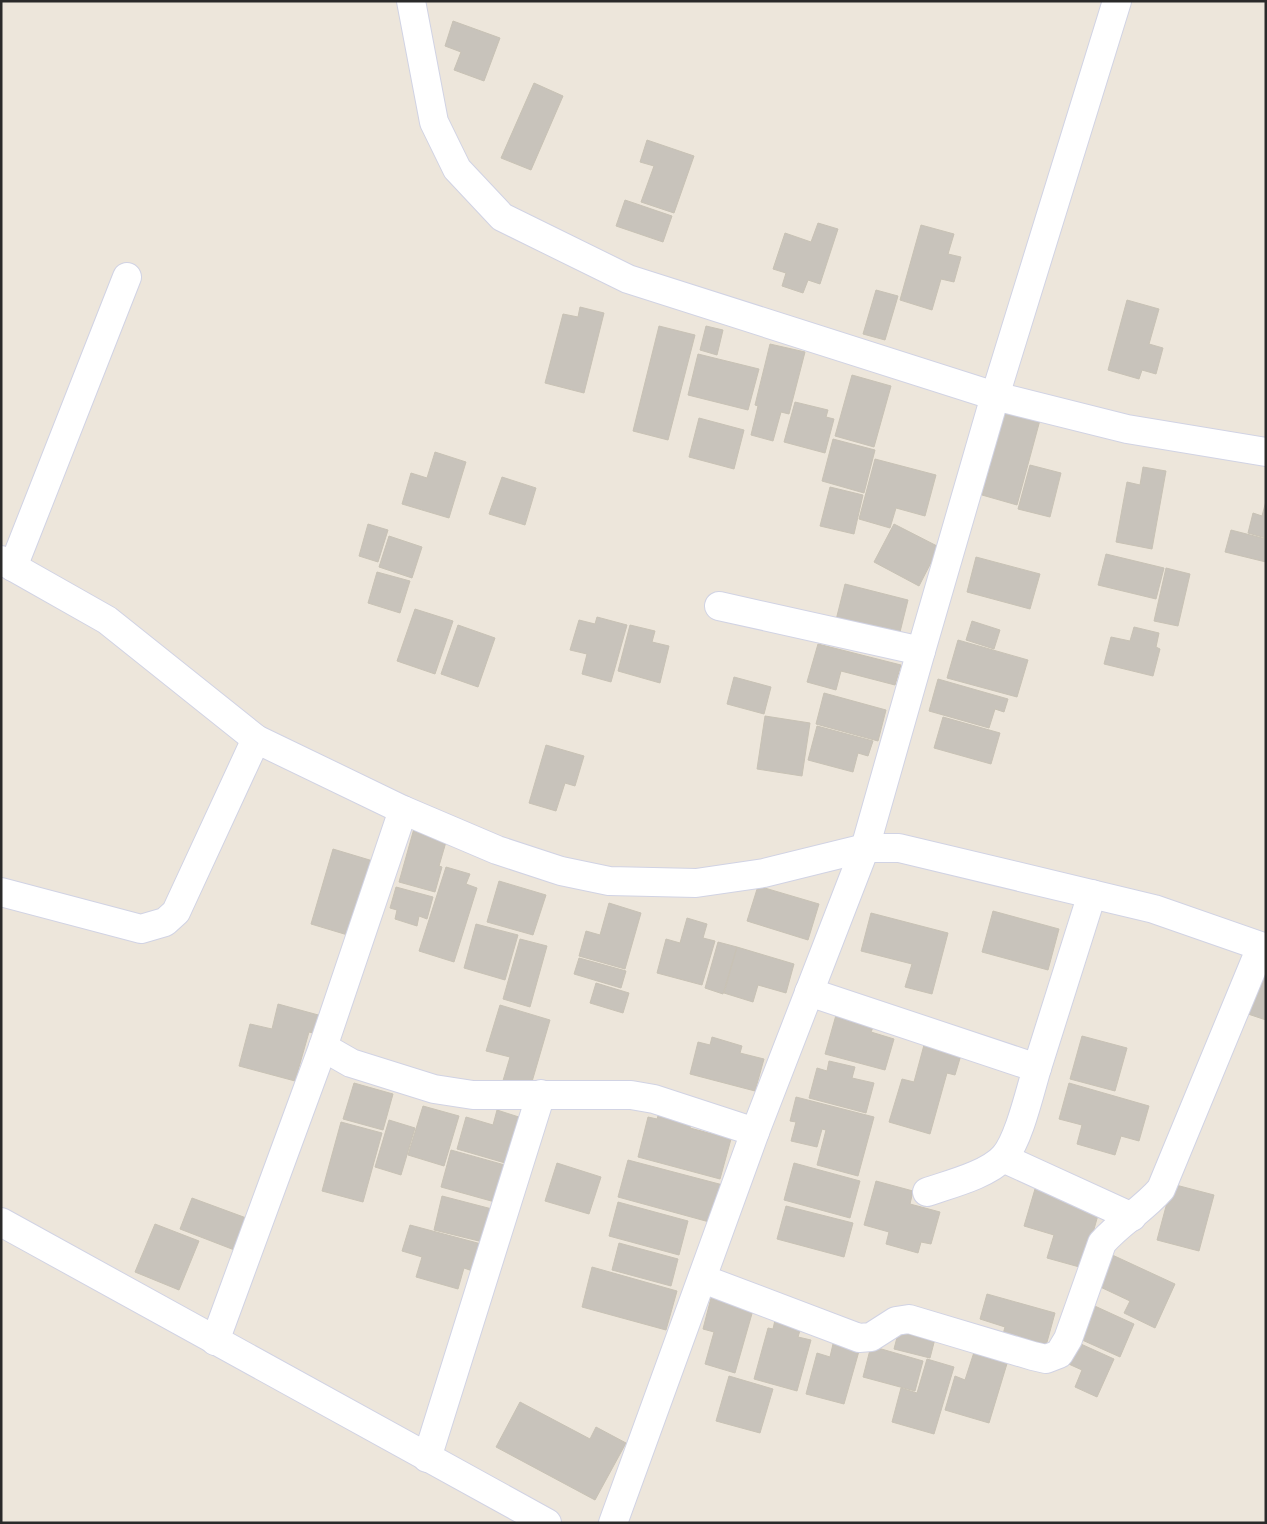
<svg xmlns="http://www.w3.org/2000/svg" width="1267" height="1524" font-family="Lato,sans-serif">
<rect width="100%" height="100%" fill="#ede6db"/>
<g fill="#c8c3bb" stroke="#c8c2b5">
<path d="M453 21 500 38 484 81 454 70 461 52 445 46Z"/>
<path d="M534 83 563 96 531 170 501 158Z"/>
<path d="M647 140 694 156 674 213 641 202 654 166 640 162Z"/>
<path d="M625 200 672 216 663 242 616 226Z"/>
<path d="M818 223 838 229 820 284 808 280 803 293 782 286 786 273 773 269 785 233 811 242Z"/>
<path d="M921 225 954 234 948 254 961 257 954 282 941 279 932 310 900 300Z"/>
<path d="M876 290 898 296 885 340 863 334Z"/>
<path d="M1127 300 1159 309 1149 344 1163 348 1156 374 1142 370 1139 379 1108 370Z"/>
<path d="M580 307 604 313 584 393 545 383 563 314 578 317Z"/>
<path d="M659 326 695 335 668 440 633 431Z"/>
<path d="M706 326 723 330 717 355 700 350Z"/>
<path d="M770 344 805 352 789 414 781 412 773 441 751 435 758 406 755 405Z"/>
<path d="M698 354 759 369 748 410 688 395Z"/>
<path d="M852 375 891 386 874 447 835 436Z"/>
<path d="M795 402 828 410 826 417 834 419 825 453 784 442Z"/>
<path d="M1005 410 1040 420 1017 505 982 495Z"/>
<path d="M699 418 744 430 734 469 689 457Z"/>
<path d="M833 439 875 450 864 493 822 481Z"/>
<path d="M435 452 466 462 449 518 402 504 411 473 427 478Z"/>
<path d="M875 459 936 475 925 516 896 508 890 528 859 519Z"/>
<path d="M1030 465 1061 473 1050 517 1018 509Z"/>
<path d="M1143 467 1166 471 1152 549 1116 542 1127 482 1140 485Z"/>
<path d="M502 477 536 488 525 525 489 514Z"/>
<path d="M830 487 863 495 854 534 820 526Z"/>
<path d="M1266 501V538L1248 533 1253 513 1262 516Z"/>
<path d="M368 524 388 530 378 562 359 556Z"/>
<path d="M894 524 939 547 919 586 874 562Z"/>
<path d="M1231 530 1266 539V562L1225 552Z"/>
<path d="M389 536 422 547 412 578 379 567Z"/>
<path d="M1106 554 1164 568 1156 599 1098 585Z"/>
<path d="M976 557 1040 574 1030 609 967 592Z"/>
<path d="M1166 568 1190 574 1178 626 1154 621Z"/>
<path d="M377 572 410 581 400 613 368 603Z"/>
<path d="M845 584 908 600 899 636 836 620Z"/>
<path d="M415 609 453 621 435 674 397 661Z"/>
<path d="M597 617 627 625 611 682 582 674 587 654 570 650 579 620 595 624Z"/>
<path d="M972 621 1000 630 994 649 966 640Z"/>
<path d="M458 625 495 638 478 687 441 674Z"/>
<path d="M630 625 655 631 652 642 669 646 660 683 618 671Z"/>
<path d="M1134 627 1159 633 1156 647 1160 649 1153 676 1104 664 1111 637 1130 641Z"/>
<path d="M958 640 1028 660 1017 697 947 678Z"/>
<path d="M818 644 901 665 895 685 841 671 836 690 807 682Z"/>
<path d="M734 677 771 687 764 714 727 704Z"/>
<path d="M938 679 1008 699 1004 712 995 709 989 728 929 711Z"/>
<path d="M824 693 886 710 878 741 816 724Z"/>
<path d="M765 716 810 723 802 776 757 769Z"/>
<path d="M943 717 1000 733 991 764 934 748Z"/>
<path d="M817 726 873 741 868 756 858 753 853 772 808 760Z"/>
<path d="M546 745 584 756 575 786 565 783 556 811 529 803Z"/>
<path d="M415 825 448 835 439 866 442 867 435 892 399 882Z"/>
<path d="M333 849 373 861 351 936 311 924Z"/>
<path d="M446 867 470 874 466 884 477 888 454 962 419 951Z"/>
<path d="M499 881 546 895 533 935 487 922Z"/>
<path d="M758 886 819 904 808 940 747 921Z"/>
<path d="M396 887 433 897 427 919 419 916 417 926 395 919 397 910 390 908Z"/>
<path d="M609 903 641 913 625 969 579 956 586 931 600 935Z"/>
<path d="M993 911 1059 929 1048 970 982 952Z"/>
<path d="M871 913 948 933 932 994 905 987 912 964 861 951Z"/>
<path d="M687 918 707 924 703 938 715 941 702 985 657 973 666 939 680 943Z"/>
<path d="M476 924 518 935 505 980 464 968Z"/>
<path d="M520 939 547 946 530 1007 503 999Z"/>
<path d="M718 942 737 947 723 994 705 988Z"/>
<path d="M737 947 794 964 786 993 758 985 753 1002 724 993Z"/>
<path d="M579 958 626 971 621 988 574 974Z"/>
<path d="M1261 971 1266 972V1020L1245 1013Z"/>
<path d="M596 983 629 993 623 1013 590 1003Z"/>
<path d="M278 1004 322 1016 317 1034 309 1032 295 1081 239 1066 250 1024 272 1029Z"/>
<path d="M500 1005 550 1020 529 1092 502 1084 510 1057 486 1051Z"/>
<path d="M836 1015 874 1025 871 1032 894 1039 885 1070 825 1054Z"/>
<path d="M1082 1036 1127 1048 1115 1091 1070 1079Z"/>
<path d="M712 1037 742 1046 740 1053 764 1059 755 1091 690 1074 698 1042 710 1045Z"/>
<path d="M924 1045 961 1055 955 1075 947 1073 930 1134 889 1122 902 1079 914 1082Z"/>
<path d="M829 1061 855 1067 852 1078 874 1083 866 1113 809 1098 817 1068 827 1071Z"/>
<path d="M354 1083 393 1094 383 1130 343 1119Z"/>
<path d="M1069 1083 1149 1106 1139 1141 1121 1136 1115 1155 1077 1144 1082 1125 1059 1119Z"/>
<path d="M796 1097 874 1117 858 1176 817 1165 826 1130 822 1129 817 1147 791 1141 796 1122 790 1121Z"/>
<path d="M423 1106 459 1116 444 1166 408 1155Z"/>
<path d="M661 1107 694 1115 690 1128 731 1139 720 1179 638 1157 648 1117 657 1119Z"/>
<path d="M497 1110 525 1119 512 1165 457 1149 466 1117 493 1125Z"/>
<path d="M389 1120 415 1128 401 1175 375 1167Z"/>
<path d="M341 1122 382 1133 363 1202 322 1191Z"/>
<path d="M451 1150 512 1167 502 1204 441 1187Z"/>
<path d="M628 1160 723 1185 713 1223 618 1197Z"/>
<path d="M557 1163 601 1177 589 1214 545 1201Z"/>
<path d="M794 1163 860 1181 850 1218 784 1200Z"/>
<path d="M876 1181 913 1191 910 1204 940 1212 931 1244 921 1242 918 1253 886 1244 889 1232 864 1225Z"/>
<path d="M1172 1184 1214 1195 1199 1251 1157 1240Z"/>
<path d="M1035 1189 1100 1208 1083 1268 1047 1258 1054 1235 1024 1226Z"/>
<path d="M442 1196 492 1209 483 1242 434 1230Z"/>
<path d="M192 1198 249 1219 237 1251 180 1229Z"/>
<path d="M618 1202 688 1221 679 1255 609 1236Z"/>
<path d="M786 1206 853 1223 844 1257 777 1239Z"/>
<path d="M155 1224 199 1241 179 1290 135 1272Z"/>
<path d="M410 1225 485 1245 478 1273 464 1268 458 1289 416 1277 422 1257 402 1251Z"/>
<path d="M619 1243 678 1259 671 1286 612 1270Z"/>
<path d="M1108 1253 1175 1284 1155 1328 1124 1313 1130 1301 1094 1284Z"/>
<path d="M592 1267 677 1291 666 1330 582 1307Z"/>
<path d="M987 1294 1055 1313 1044 1353 1001 1341 1005 1327 980 1319Z"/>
<path d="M711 1298 753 1310 735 1373 705 1364 714 1332 703 1329Z"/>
<path d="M1086 1302 1134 1324 1120 1357 1071 1335Z"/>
<path d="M775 1320 801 1327 798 1337 811 1340 797 1391 754 1379 768 1328 773 1329Z"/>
<path d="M901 1322 937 1331 930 1358 894 1349Z"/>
<path d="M1072 1340 1114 1359 1097 1397 1075 1387 1082 1370 1062 1361Z"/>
<path d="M833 1344 859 1351 844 1404 806 1394 817 1353 830 1357Z"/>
<path d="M871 1346 923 1361 915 1391 863 1377Z"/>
<path d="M976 1346 1009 1357 989 1423 945 1410 955 1376 965 1380Z"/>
<path d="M927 1359 954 1367 934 1434 892 1422 901 1388 917 1393Z"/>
<path d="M729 1376 773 1389 760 1433 716 1421Z"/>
<path d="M520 1402 590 1439 596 1427 626 1443 595 1500 496 1447Z"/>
</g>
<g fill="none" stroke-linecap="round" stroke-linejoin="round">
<g stroke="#d1d3e4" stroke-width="30">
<g id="minor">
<path d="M411 1 434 122 457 169 502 217 628 279 995 396 1127 429 1266 452"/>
<path d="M1 560 107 620 256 739 403 810 497 850 561 871 609 881 696 883 764 873 865 848H899L1154 909 1266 948"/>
<path d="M13 567 127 277"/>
<path d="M719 606 921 651"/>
<path d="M403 810 323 1047 351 1063 434 1089 473 1095H631L654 1099 755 1132"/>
<path d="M1 892 141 929 165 922 176 912 256 739"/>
<path d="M809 992 1037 1068C1030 1091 1019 1140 1004 1157 987 1175 950 1184 927 1192"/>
<path d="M1037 1068 1092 894"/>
<path d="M1003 1158 1132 1217"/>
<path d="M1 1222 547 1523"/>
<path d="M703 1279 859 1338 871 1337 896 1321 909 1319 1033 1356 1046 1359 1059 1354 1068 1339 1102 1243C1119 1223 1143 1210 1161 1189L1261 947"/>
<path d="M215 1341 323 1047"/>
<path d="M427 1458 541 1094"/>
<path d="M613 1523 755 1132 865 848 921 651 995 396 1117 1"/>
</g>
</g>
<use href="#minor" stroke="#fff" stroke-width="28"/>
</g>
<rect width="1267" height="1524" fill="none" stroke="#2a2a2a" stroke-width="5"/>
</svg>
